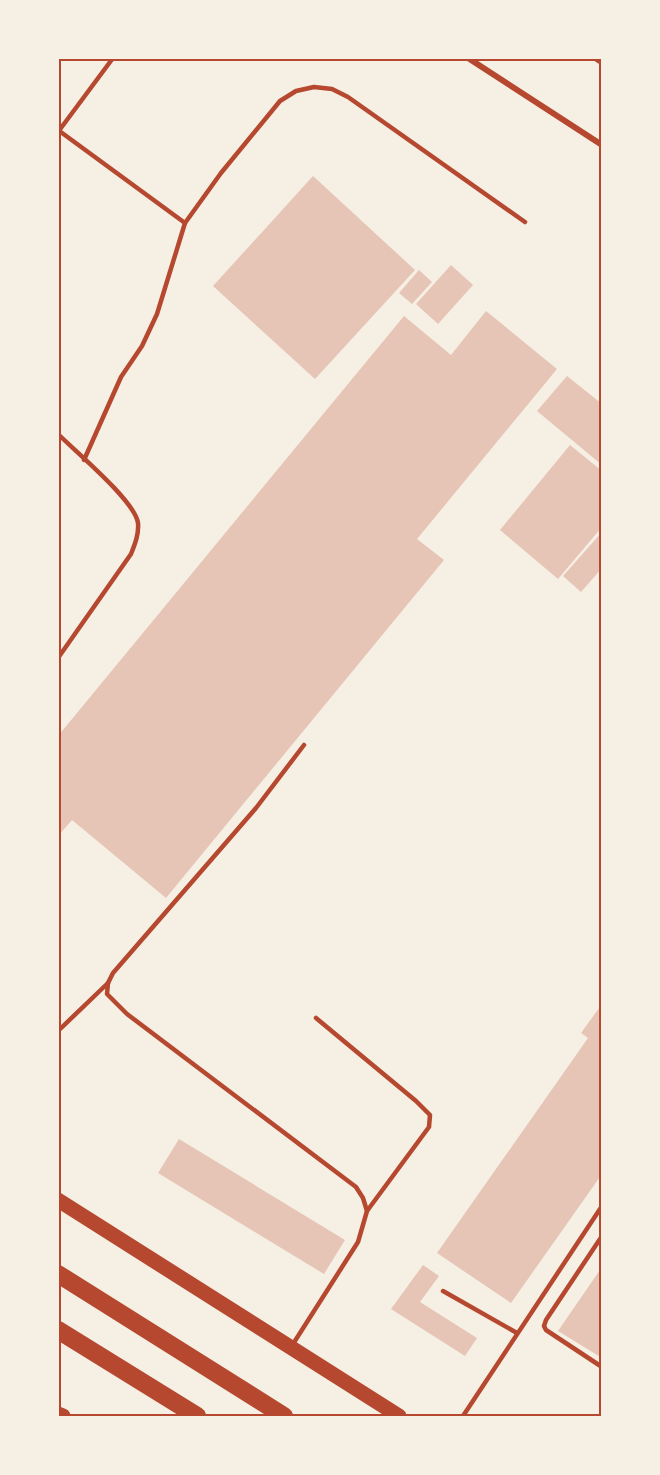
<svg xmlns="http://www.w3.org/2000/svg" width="660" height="1475" font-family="Commissioner,sans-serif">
<rect width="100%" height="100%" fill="#f6efe4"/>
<g fill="#e6c5b7">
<path d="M313 176 415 270 315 379 213 286Z"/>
<path d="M451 265 473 285 438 324 416 304Z"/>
<path d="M419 270 432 282 412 304 399 293Z"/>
<path d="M486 311 557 369 417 539 444 560 166 898 72 820 58 836V736L404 316 451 355Z"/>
<path d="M567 376 602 404V465L537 411Z"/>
<path d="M570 445 602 471V527L558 579 500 530Z"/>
<path d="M602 532V568L581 592 563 576Z"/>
<path d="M602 1004V1174L511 1303 437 1253 588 1038 581 1033Z"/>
<path d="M179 1139 345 1240 324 1274 158 1173Z"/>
<path d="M423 1265 439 1276 420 1302 477 1338 465 1356 391 1309Z"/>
<path d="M602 1267V1358L558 1331Z"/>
</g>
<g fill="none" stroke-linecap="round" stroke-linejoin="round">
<g stroke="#b5482f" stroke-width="4.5">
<path d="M594 58 602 63"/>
<path d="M58 130 185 223"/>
<path d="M58 132 113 58"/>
<path d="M58 434C76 452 135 501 138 523 139 534 135 544 131 554L58 658"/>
<path d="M84 460 121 377 142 346 157 314 185 223 221 173 280 101 296 91 314 87 332 89 348 97 525 222"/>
<path d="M316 1018 416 1101 430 1115 429 1127 367 1211"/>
<path d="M58 1031 108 983"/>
<path d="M602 1236 546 1320 544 1326 546 1330 602 1367"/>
<path d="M443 1291 517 1333"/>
<path d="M293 1344 358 1242 367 1211 363 1198 356 1187 127 1014 107 994 108 983 113 973 256 808 304 745"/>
<path d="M463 1416 602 1206"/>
</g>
<path stroke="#b5482f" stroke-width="6" d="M468 58 602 145"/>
<g stroke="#b5482f" stroke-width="15">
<path d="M58 1200 399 1416"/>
<path d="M58 1414 63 1416"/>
</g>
<g stroke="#b5482f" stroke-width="18">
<path d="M58 1274 284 1416"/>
<path d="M58 1330 197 1416"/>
</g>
</g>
<rect width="660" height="1475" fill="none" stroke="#f6efe4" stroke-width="120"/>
<rect x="60" y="60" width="540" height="1355" fill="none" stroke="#b5482f" stroke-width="2"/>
</svg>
